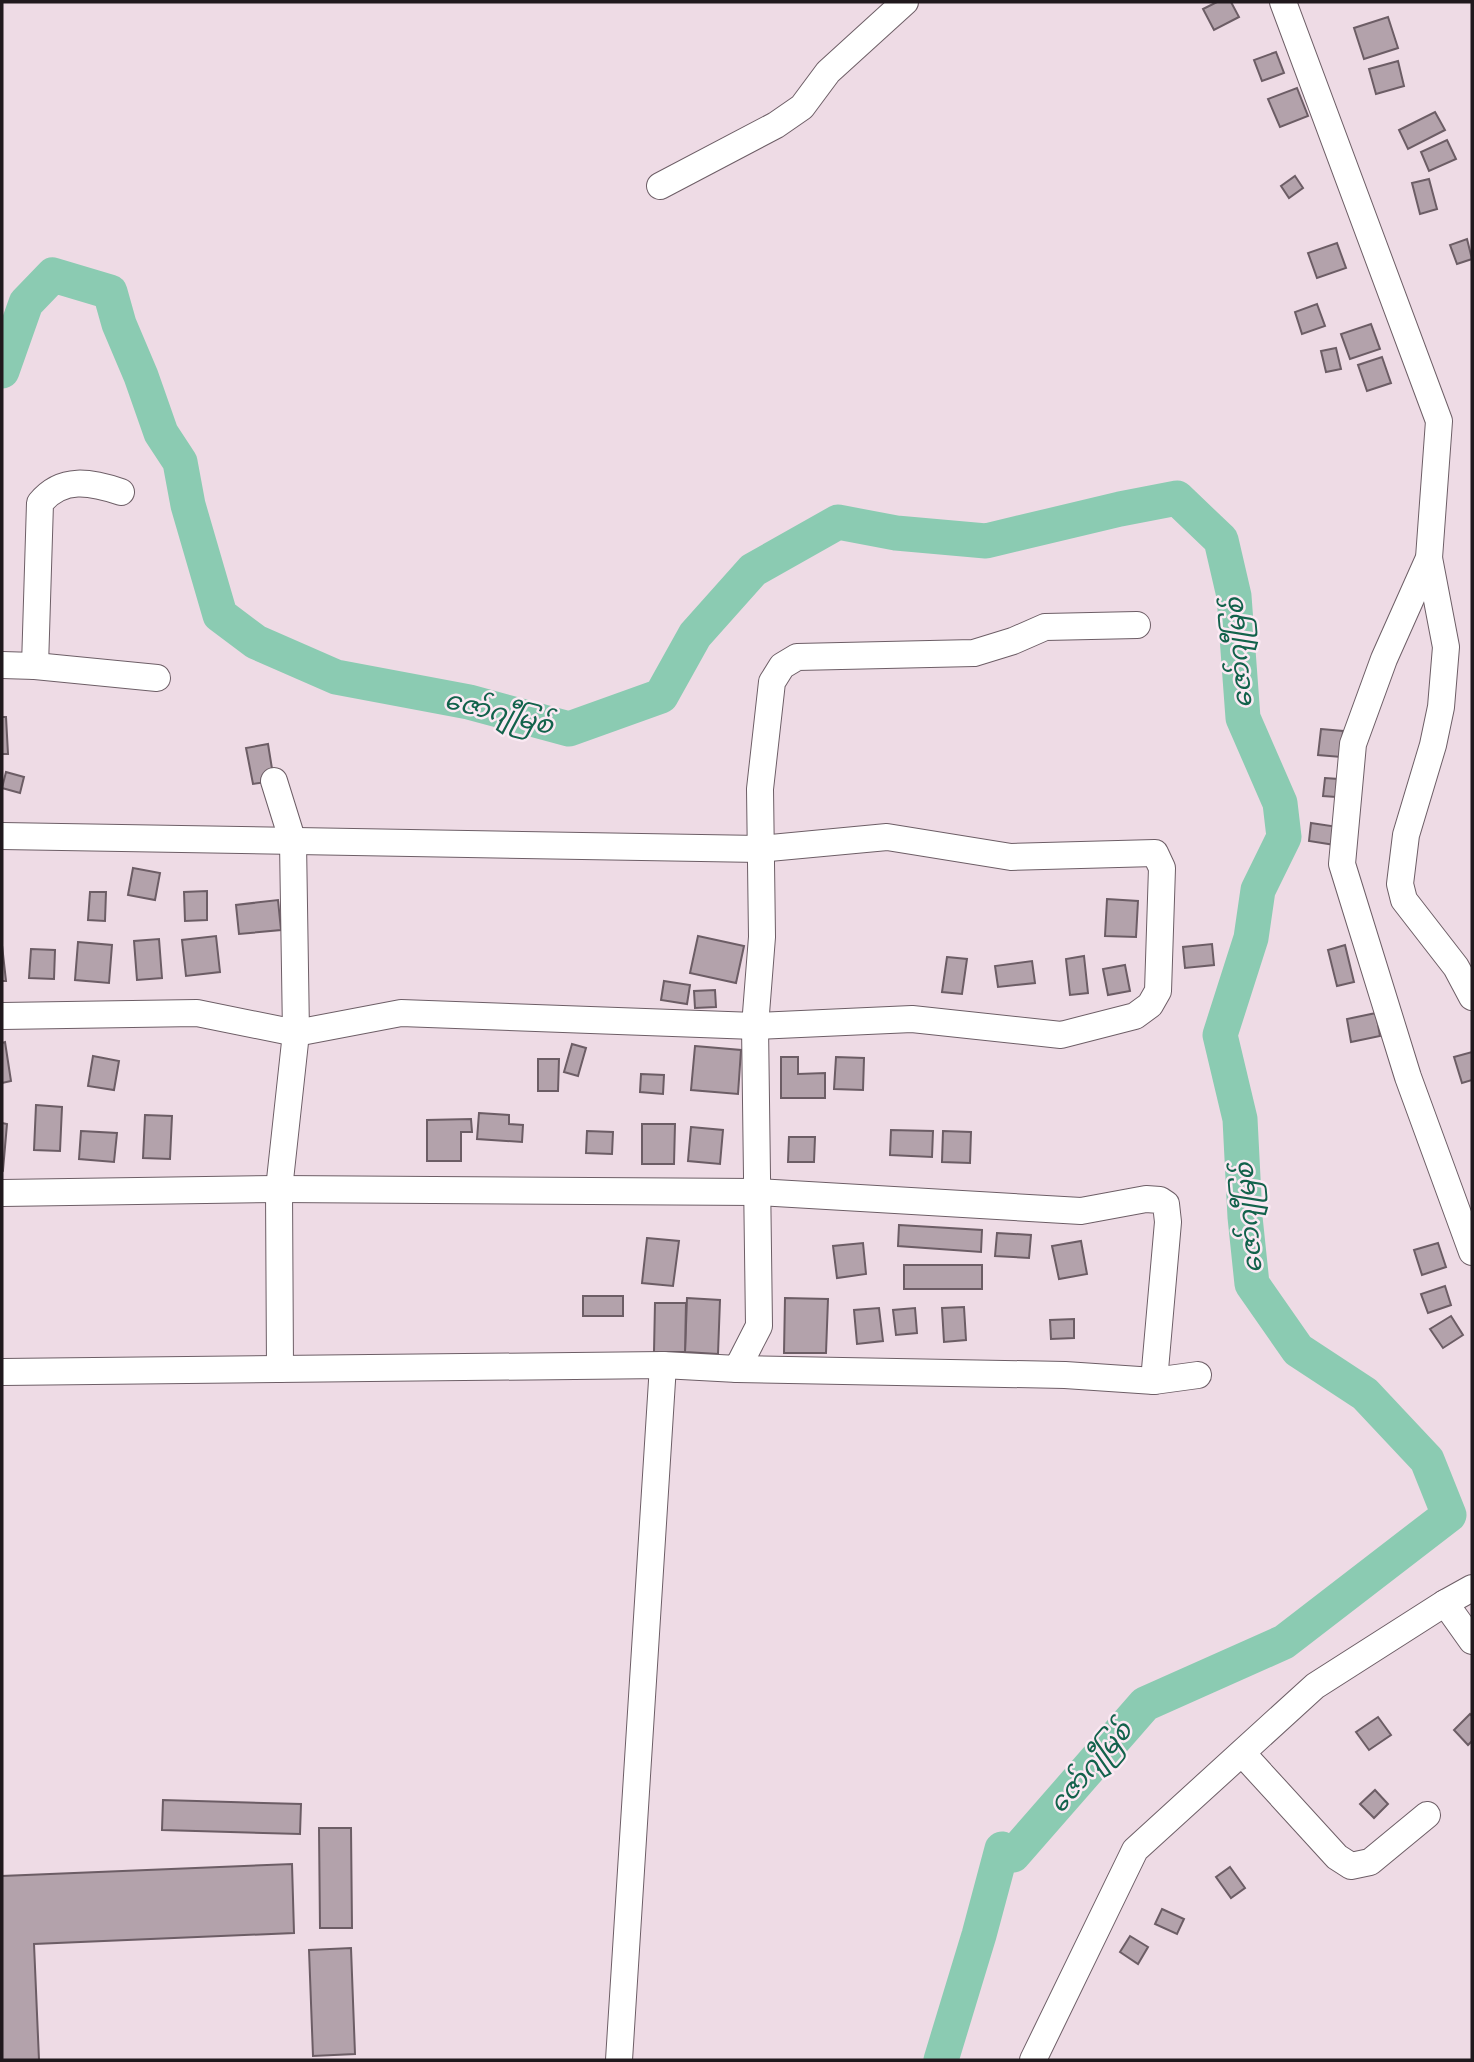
<svg xmlns="http://www.w3.org/2000/svg" width="1474" height="2062" font-family="Roboto,'Noto Sans Myanmar',sans-serif">
<rect width="100%" height="100%" fill="#eedbe5"/>
<g fill="none" stroke-linecap="round" stroke-linejoin="round">
<path stroke="#8bcbb2" stroke-width="35" d="M2 371 26 303 53 275 110 292 119 324 141 376 161 433 180 462 188 505 220 615 256 642 336 677 469 702 569 729 661 696 695 635 753 570 838 522 896 533 986 541 1120 509 1177 498 1221 540 1234 596 1243 718 1280 803 1284 837 1258 890 1251 938 1220 1035 1240 1119 1245 1217 1252 1284 1298 1350 1365 1394 1427 1460 1449 1515 1284 1642 1145 1704 1013 1855 1002 1849 979 1935 941 2060"/>
</g>
<g fill="#b3a2ab" stroke="#6c5d65" stroke-width="2">
<path d="M1217 2H1231L1239 17 1214 30 1203 9Z"/>
<path d="M1388 17 1398 48 1364 59 1354 28Z"/>
<path d="M1276 52 1284 73 1262 81 1254 60Z"/>
<path d="M1398 61 1404 86 1376 94 1369 69Z"/>
<path d="M1297 88 1308 116 1280 127 1268 99Z"/>
<path d="M1435 112 1445 130 1408 149 1399 130Z"/>
<path d="M1447 140 1456 159 1429 171 1421 152Z"/>
<path d="M1295 176 1303 188 1289 198 1281 186Z"/>
<path d="M1429 179 1437 209 1420 214 1412 183Z"/>
<path d="M1467 239 1472 259 1457 264 1450 245Z"/>
<path d="M1337 243 1346 268 1317 278 1308 253Z"/>
<path d="M1317 304 1325 326 1302 334 1295 312Z"/>
<path d="M1371 324 1380 349 1350 359 1341 334Z"/>
<path d="M1336 348 1341 369 1326 372 1321 351Z"/>
<path d="M1382 357 1391 383 1367 391 1358 365Z"/>
<path d="M2 717H6L8 754H2Z"/>
<path d="M1321 729 1343 731 1341 757 1318 755Z"/>
<path d="M268 744 274 781 253 784 246 748Z"/>
<path d="M6 772 24 777 20 793 2 788Z"/>
<path d="M1325 778 1338 779 1336 797 1323 796Z"/>
<path d="M1311 823 1338 827 1335 845 1309 841Z"/>
<path d="M133 868 160 873 155 900 128 895Z"/>
<path d="M207 891V920L185 921 184 892Z"/>
<path d="M90 892H106L105 921 88 920Z"/>
<path d="M1107 899 1138 901 1136 937 1105 936Z"/>
<path d="M278 900 281 930 239 934 236 905Z"/>
<path d="M216 936 220 972 186 976 182 940Z"/>
<path d="M698 936 744 946 736 983 690 973Z"/>
<path d="M159 939 162 978 137 980 134 941Z"/>
<path d="M78 942 112 945 109 983 75 980Z"/>
<path d="M1212 944 1214 965 1185 968 1183 947Z"/>
<path d="M2 945 6 981H2Z"/>
<path d="M1345 945 1354 982 1337 986 1328 950Z"/>
<path d="M31 949 55 950 54 979 29 978Z"/>
<path d="M1084 956 1088 993 1070 995 1066 959Z"/>
<path d="M947 957 967 959 962 994 942 992Z"/>
<path d="M1032 961 1035 983 998 987 995 966Z"/>
<path d="M1125 965 1130 991 1108 995 1103 969Z"/>
<path d="M664 981 690 985 687 1004 661 1000Z"/>
<path d="M715 990 716 1007 695 1008 694 991Z"/>
<path d="M1376 1013 1380 1036 1351 1042 1347 1019Z"/>
<path d="M5 1042 11 1081 2 1083V1043Z"/>
<path d="M572 1044 586 1048 578 1076 564 1072Z"/>
<path d="M695 1046 741 1050 738 1094 691 1090Z"/>
<path d="M1472 1052V1080L1462 1083 1454 1057Z"/>
<path d="M93 1056 119 1061 114 1090 88 1086Z"/>
<path d="M781 1057H798V1074L825 1073V1098H781Z"/>
<path d="M836 1057 864 1058 863 1090 834 1089Z"/>
<path d="M538 1059H559L558 1091H538Z"/>
<path d="M641 1074 664 1075 663 1094 640 1092Z"/>
<path d="M36 1105 62 1107 60 1151 34 1150Z"/>
<path d="M479 1113 509 1115V1124L523 1125 522 1142 477 1139Z"/>
<path d="M145 1115 172 1116 170 1159 143 1158Z"/>
<path d="M471 1119 472 1132H461V1161H427V1120Z"/>
<path d="M2 1123 7 1124 3 1170 2 1169Z"/>
<path d="M642 1124H675L674 1164H642Z"/>
<path d="M691 1127 723 1130 720 1164 688 1161Z"/>
<path d="M891 1130 933 1131 932 1157 890 1155Z"/>
<path d="M81 1131 117 1133 114 1162 79 1159Z"/>
<path d="M587 1131 613 1132 612 1154 586 1153Z"/>
<path d="M943 1131 971 1132 970 1163 942 1162Z"/>
<path d="M789 1137H815L814 1162H788Z"/>
<path d="M899 1225 982 1230 981 1252 898 1246Z"/>
<path d="M997 1233 1031 1235 1029 1258 995 1256Z"/>
<path d="M647 1238 679 1241 673 1286 642 1283Z"/>
<path d="M1081 1241 1087 1274 1059 1279 1052 1246Z"/>
<path d="M863 1243 866 1274 837 1278 833 1246Z"/>
<path d="M1438 1243 1446 1267 1422 1275 1414 1250Z"/>
<rect x="904" y="1265" width="78" height="24"/>
<path d="M1445 1286 1451 1305 1428 1313 1421 1294Z"/>
<rect x="583" y="1296" width="40" height="20"/>
<path d="M687 1298 720 1300 718 1354 685 1352Z"/>
<path d="M785 1298 828 1299 826 1353H784Z"/>
<path d="M655 1303H686L685 1352H654Z"/>
<path d="M964 1307 966 1340 944 1342 942 1308Z"/>
<path d="M879 1308 883 1341 857 1344 854 1310Z"/>
<path d="M915 1308 917 1333 896 1335 893 1310Z"/>
<path d="M1451 1316 1463 1335 1443 1348 1430 1329Z"/>
<path d="M1074 1319V1338L1051 1339 1050 1320Z"/>
<path d="M1470 1714 1472 1716V1741L1468 1745 1454 1730Z"/>
<path d="M1378 1717 1391 1735 1369 1750 1356 1732Z"/>
<path d="M1375 1790 1388 1804 1374 1818 1360 1804Z"/>
<path d="M163 1800 301 1804 300 1834 162 1830Z"/>
<path d="M319 1828H351L352 1928H320Z"/>
<path d="M292 1864 294 1933 34 1944 39 2060H2V1876Z"/>
<path d="M1230 1867 1245 1888 1231 1898 1216 1877Z"/>
<path d="M1162 1909 1184 1919 1177 1934 1155 1924Z"/>
<path d="M1130 1936 1148 1947 1138 1964 1120 1952Z"/>
<path d="M351 1948 355 2054 313 2056 309 1950Z"/>
</g>
<g fill="none" stroke-linecap="round" stroke-linejoin="round">
<g stroke="#6d5e66" stroke-width="28">
<g id="minor">
<path d="M1283 2 1439 421 1429 558 1384 659 1353 744 1342 864 1408 1077 1472 1252"/>
<path d="M660 186 776 125 802 107 828 72 905 2"/>
<path d="M1429 558 1446 647 1441 707 1433 745 1406 835 1400 884 1404 900 1456 967 1472 997"/>
<path d="M2 665 35 666 157 678"/>
<path d="M35 666 40 503C62 476 91 482 121 492"/>
<path d="M274 781 293 842 296 1033 279 1189 280 1369"/>
<path d="M2 836 760 849 887 837 1011 857 1155 853 1162 868 1158 991 1150 1005 1135 1016 1061 1035 912 1019 755 1026 401 1013 296 1033 197 1013 2 1016"/>
<path d="M2 1193 279 1189 757 1192 1081 1211 1146 1199 1160 1200 1166 1204 1168 1222 1154 1381"/>
<path d="M737 1369 1065 1375 1154 1381 1198 1375"/>
<path d="M2 1372 663 1365 737 1369 759 1326 755 1026 762 937 760 789 772 682 782 666 797 657 974 653 1013 641 1045 627 1137 625"/>
<path d="M1445 1603 1472 1641"/>
<path d="M1242 1753 1337 1857 1351 1866 1370 1862 1427 1815"/>
<path d="M619 2060 663 1365"/>
<path d="M1033 2060 1135 1850 1315 1686 1445 1603 1472 1588"/>
</g>
</g>
<use href="#minor" stroke="#fff" stroke-width="26"/>
</g>
<g text-anchor="middle" stroke-width="5" stroke-linejoin="round" paint-order="stroke">
<g font-size="26" font-style="italic" fill="#12624b" stroke="#fbe9f3">
<text transform="translate(1238 653) rotate(-95)" y="9">ဇော်ဂျီမြစ်</text>
<text transform="translate(499 712) rotate(14)" y="9">ဇော်ဂျီမြစ်</text>
<text transform="translate(1248 1218) rotate(-95)" y="9">ဇော်ဂျီမြစ်</text>
<text transform="translate(1090 1767) rotate(-49)" y="9">ဇော်ဂျီမြစ်</text>
</g>
</g>
<rect width="1474" height="2062" fill="none" stroke="#20191d" stroke-width="7"/>
</svg>
